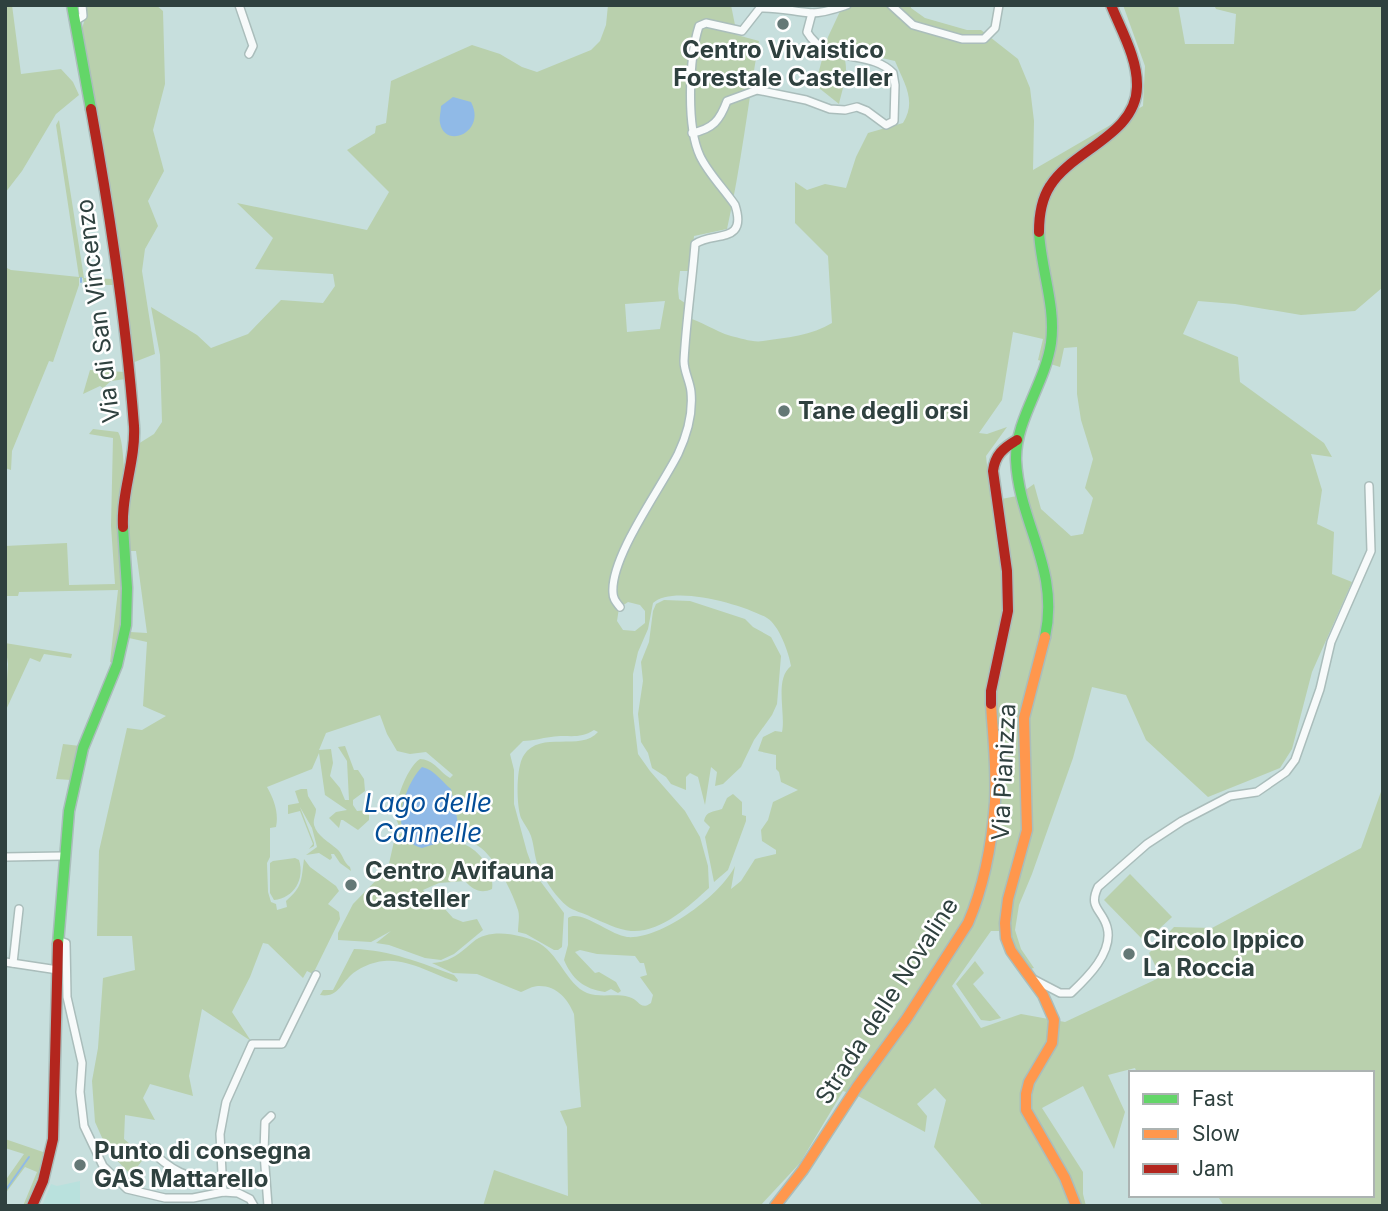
<svg xmlns="http://www.w3.org/2000/svg" width="1388" height="1211" font-family="Inter,sans-serif">
<rect width="100%" height="100%" fill="#c7dfdd"/>
<path fill="#b9e1dd" d="M80 1181V1206H42L51 1184 57 1186Z"/>
<g fill="#b9d0ad" fill-rule="evenodd">
<path d="M5 5H12L21 74 61 69 73 82 79 95 56 114 22 171 5 193Z"/>
<path d="M85 5H156L163 11 165 84 153 130 164 171 148 201 158 226 145 249 142 271 155 354 132 363 111 194 81 32 86 15Z"/>
<path d="M608 5H731L737 35 759 41C748 103 741 167 727 229L694 236 691 271H680L678 289 679 299 685 303V317C702 321 714 331 731 336 740 338 754 343 763 341 785 338 813 335 832 323L828 256 795 223V182L807 190 825 184 846 188 856 157 868 133 903 123C917 101 904 83 895 61L838 48C853 63 843 85 839 104L819 88 816 82 828 37 843 5H911V8L925 18 967 30H981L1018 59 1030 88 1034 121 1033 170 1143 106 1145 66 1123 5H1178L1185 44H1234L1236 14 1216 9 1214 5H1383V287L1355 311 1301 315 1235 304 1198 301 1183 334 1238 357 1240 382 1324 443 1332 457 1311 454 1322 490 1317 524 1334 532 1332 574 1352 582 1312 672 1292 749 1280 768 1208 797 1146 740 1126 695 1092 687 1073 758 1032 874 1019 905 1015 930 1021 949 1034 968 1026 970 1007 931H991L952 986 981 1028 1021 1014 1065 1022 1161 977 1149 953 1174 927 1212 928 1361 848 1383 786V1206H1224L1217 1195H1372V1073H1137L1135 1068 1108 1075 1125 1112 1114 1149 1083 1086 1042 1108 1083 1172V1194L1086 1206H983L934 1147 946 1100 935 1088 917 1104 927 1116 925 1132 858 1096 843 1091 800 1163 760 1206H483L494 1170 568 1196 567 1127 560 1111 581 1107 574 1014C568 999 556 985 538 986 533 986 526 990 521 992L477 974 453 973 432 963C451 962 460 953 473 942 489 928 518 934 535 941 559 952 566 984 587 993 600 998 616 993 629 997 640 1000 640 1011 651 1003L653 995 640 977 647 975 644 963H640L635 956 597 954 580 950 575 952 595 973 599 972 616 982 621 991 618 993 611 989 605 992C584 989 572 979 564 960L568 945V918C581 909 610 935 627 937 661 940 721 895 735 866L731 889 741 881 755 859 776 854V850L762 841 761 830 768 820 773 802 798 790 781 782 779 772 776 769V755L758 751 763 737 775 731 782 732C786 714 774 679 791 666 789 653 779 625 767 618 745 605 673 584 653 603L648 629 638 652 633 674V713L638 754 650 771 685 811 700 837 708 866 709 888C689 906 661 933 631 931 618 930 603 922 591 917 584 913 573 911 567 906 557 898 547 883 541 872 534 860 535 848 531 836 529 830 524 824 521 818 516 804 516 766 524 755 540 730 581 752 598 732L594 730C579 740 568 734 551 737 541 738 533 741 523 741L510 754 514 770V804L527 852 535 874 564 913 562 947 558 950H554L526 934 518 932C518 925 520 916 518 910 512 891 486 834 461 843 478 848 495 870 492 889 481 894 473 890 465 881L439 883 423 890 431 904 444 908 453 918 463 922 477 919 483 930 454 954 441 960 425 958 389 945 376 943 391 931 371 942 338 940V933L353 904 388 868 395 837 404 832 415 843C410 836 399 829 397 821 392 806 407 767 420 759 435 760 438 771 450 778L453 775 426 752 410 754 397 751 387 734 380 715 326 733 319 750 331 749 333 763 330 776 340 788 345 800H349L347 761 338 747 345 746 354 770H358L364 779 365 791 353 800V805L357 811 369 810V820L358 830 343 820H341L339 828 329 818 336 812 347 810 325 795 319 753 312 769 267 787C274 799 279 813 276 827L270 828V857L267 863 268 892 271 902 276 904 277 910 287 907 286 901C303 886 301 881 304 859L310 867 336 886 339 891 328 904 339 912 340 919 313 974 307 971 303 978 268 944 263 943 250 977 232 1012 251 1041 202 1009 189 1076 193 1096 150 1084 143 1098 155 1120 125 1115 124 1139 145 1157 131 1175 108 1151 95 1122 92 1081 98 1048 103 978 135 970 132 936H97L99 851 127 728 142 730 166 716 143 706 147 642 129 638 130 632 147 633 136 551H127C122 515 130 479 138 444L154 434 162 422 160 355 151 307 197 335 211 348 248 334 281 300 323 303 335 286 333 274 255 269 273 238 237 203 367 230 389 192 347 150 375 133 376 126 386 123 391 81 472 45 500 54 522 67 537 72 591 50 600 41 606 25ZM665 301 660 329 627 332 625 304ZM1013 332 1043 339 1038 360 1060 367 1064 348 1077 347V394L1081 420 1093 459 1085 488 1093 498 1083 534 1071 536 1041 509 1034 484 1017 496 991 501 986 456 1007 427 987 434 979 433 1002 400ZM628 602 640 605 645 611V623L635 631 623 630 617 621 619 608Z"/>
<path d="M59 120 84 278 115 279V285H84L83 278H79V285L53 362 49 361 12 451 11 470 5 468V267L11 270 79 277 56 125Z"/>
<path d="M90 370 125 372 126 379 111 381 103 388 100 386 83 394Z"/>
<path d="M93 429 118 432C129 445 125 596 122 620 120 634 118 649 114 663L110 662 118 590 19 592 18 596H5V546L67 543 69 585 115 584 111 526 113 438 89 434Z"/>
<path d="M664 600 690 601 745 619 753 627 771 637 781 656 777 704 772 715 754 740 741 767 723 784 715 786 717 772 711 767 705 805 698 777 690 773 686 777V790L671 784 666 777 652 768 648 753 641 742 638 714 643 681 641 662 649 642 653 611 656 604Z"/>
<path d="M5 643 72 654 71 658 44 654 40 662 30 658 5 712 8 664Z"/>
<path d="M63 744 80 746 71 780 56 779Z"/>
<path d="M301 789H307L308 796 316 809C316 815 313 819 314 825 317 836 329 842 337 849 343 854 343 862 350 867L351 871 340 863 334 854H331L332 858 330 860 319 853 306 855 317 847 312 828 300 807 314 843V846L309 849 313 844 300 811 288 814V805L299 803 295 791Z"/>
<path d="M733 794 742 802V815L746 816V821L728 870 714 882 705 837 710 827 704 821C706 811 713 812 722 809L727 798Z"/>
<path d="M295 858 299 860C305 879 294 898 274 900L270 893V863L273 861Z"/>
<path d="M1130 874 1172 917 1145 942 1104 900Z"/>
<path d="M354 949C390 950 421 963 454 975L458 980 457 982C434 975 408 958 384 961 372 962 358 968 350 976 340 986 336 998 320 995L323 990H333Z"/>
<path d="M975 961 984 973 973 984 1001 1018 990 1021 981 1020 956 984Z"/>
<path d="M5 1139 46 1153 27 1206H23L37 1172 25 1167 5 1194V1181L24 1154 5 1148Z"/>
</g>
<g fill="#90bae7">
<path d="M453 97 471 102C487 132 445 150 440 123 439 118 441 111 441 106Z"/>
<path d="M422 767C435 770 441 781 451 789 454 804 460 823 457 837L422 848C386 839 404 785 422 767Z"/>
</g>
<g fill="none" stroke-linecap="round" stroke-linejoin="round">
<g stroke="#90bae7" stroke-width="2">
<path d="M81 278V282"/>
<path d="M5 1191 29 1157"/>
</g>
<g stroke="#aabdbb" stroke-width="10">
<g id="street">
<path d="M239 5 253 46 249 54"/>
<path d="M891 5 913 25 962 39H984L995 28 999 5"/>
<path d="M75 21 83 16 82 5"/>
<path d="M692 133C713 129 720 120 727 101L757 90 806 100 830 109 845 110 857 107 867 111 886 125 894 121 895 85 893 73C870 49 826 65 807 32L812 13"/>
<path d="M620 607C616 602 613 599 613 593 610 557 661 488 678 454 687 435 693 413 691 392 690 381 684 372 684 361 686 322 692 283 695 244 713 231 748 245 735 205 724 189 708 173 700 156 686 126 689 58 699 26L706 23 742 31 760 8C778 7 795 12 812 13 824 13 835 9 847 5"/>
<path d="M5 857 63 856"/>
<path d="M57 940 66 943 67 997 82 1063 80 1092 84 1126 103 1166 127 1189 165 1198H193L223 1192 238 1193 250 1199 254 1206"/>
<path d="M5 962 58 970"/>
<path d="M13 963 19 909"/>
<path d="M1035 980 1060 993H1071C1087 978 1114 952 1107 927 1102 909 1088 908 1098 887L1147 844 1182 821 1230 796 1257 792 1286 772 1295 760 1320 689 1331 642 1371 551 1369 486"/>
<path d="M146 1146C170 1170 188 1182 222 1177"/>
<path d="M223 1192 220 1134 226 1102 252 1044H282L316 975"/>
<path d="M268 1206 264 1153 265 1122 271 1116"/>
</g>
</g>
<g stroke="#aabdbb" stroke-width="13">
<g id="fast">
<path d="M72 5 91 109"/>
<path d="M1039 232C1041 270 1056 306 1051 343 1045 384 1015 420 1016 460 1019 524 1060 568 1045 637"/>
<path d="M58 944 69 811 83 748 117 665 126 625 127 588 123 527"/>
</g>
</g>
<g stroke="#aabdbb" stroke-width="13">
<g id="slow">
<path d="M1045 637 1024 718 1027 830 1008 899 1005 923 1006 938 1011 951 1043 995 1054 1020 1052 1043 1029 1082 1026 1094V1110L1065 1178 1076 1206"/>
<path d="M775 1206 803 1170 857 1087 907 1018 968 923C984 886 992 842 995 802 997 770 993 736 991 704"/>
</g>
</g>
<g stroke="#aabdbb" stroke-width="13">
<g id="jam">
<path d="M91 109C110 214 126 320 134 426 136 460 121 493 123 527"/>
<path d="M1039 232C1039 216 1041 200 1050 186 1072 150 1136 135 1137 87 1138 59 1121 30 1111 5"/>
<path d="M991 704V691L1008 611 1007 571 993 471C995 455 1003 448 1017 440"/>
<path d="M32 1206 43 1181 53 1139 58 944"/>
</g>
</g>
<use href="#street" stroke="#f7fafa" stroke-width="7"/>
<use href="#fast" stroke="#63d668" stroke-width="10"/>
<use href="#slow" stroke="#ff974d" stroke-width="10"/>
<use href="#jam" stroke="#b3261e" stroke-width="10"/>
</g>
<g fill="#647876" stroke="#fff" stroke-width="2.5">
<circle cx="783" cy="24" r="7"/>
<circle cx="784" cy="411" r="7"/>
<circle cx="351" cy="885" r="7"/>
<circle cx="1129" cy="954" r="7"/>
<circle cx="80" cy="1165" r="7"/>
</g>
<g text-anchor="middle" stroke-width="5" stroke-linejoin="round" paint-order="stroke">
<g font-size="24" font-weight="bold" fill="#2f413f" stroke="#fff" text-anchor="start">
<text x="783" y="58" text-anchor="middle">Centro Vivaistico<tspan x="783" dy="28">Forestale Casteller</tspan></text>
<text x="798" y="419">Tane degli orsi</text>
<text x="365" y="879">Centro Avifauna<tspan x="365" dy="28">Casteller</tspan></text>
<text x="1143" y="948">Circolo Ippico<tspan x="1143" dy="28">La Roccia</tspan></text>
<text x="94" y="1159">Punto di consegna<tspan x="94" dy="28">GAS Mattarello</tspan></text>
</g>
<g font-size="24" fill="#2f413f" stroke="#fff">
<text transform="translate(98 311) rotate(-97)" y="8">Via di San Vincenzo</text>
<text transform="translate(1004 772) rotate(-87)" y="8">Via Pianizza</text>
<text transform="translate(887 1001) rotate(-57)" y="8">Strada delle Novaline</text>
</g>
<g font-size="26" font-style="italic" fill="#034d98" stroke="#fff">
<text x="428" y="812">Lago delle<tspan x="428" dy="30">Cannelle</tspan></text>
</g>
</g>
<rect width="1388" height="1211" fill="none" stroke="#2f413f" stroke-width="14"/>
<rect x="1129" y="1071" width="245" height="126" fill="#ffffff" stroke="#acb3b2" stroke-width="2"/>
<rect x="1143" y="1094" width="35" height="10" fill="#63d668" stroke="#acb3b2" stroke-width="2"/>
<text x="1192" y="1106" font-size="21" fill="#2f413f">Fast</text>
<rect x="1143" y="1129" width="35" height="10" fill="#ff974d" stroke="#acb3b2" stroke-width="2"/>
<text x="1192" y="1141" font-size="21" fill="#2f413f">Slow</text>
<rect x="1143" y="1164" width="35" height="10" fill="#b3261e" stroke="#acb3b2" stroke-width="2"/>
<text x="1192" y="1176" font-size="21" fill="#2f413f">Jam</text>
</svg>
